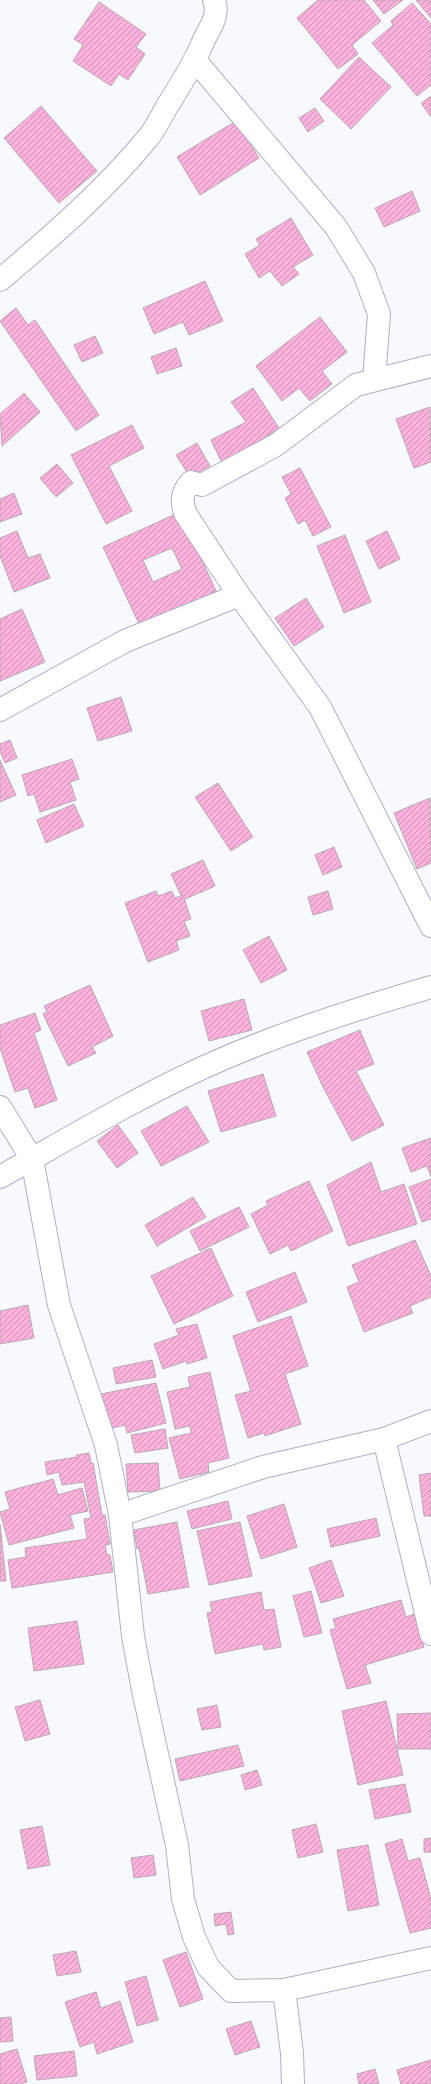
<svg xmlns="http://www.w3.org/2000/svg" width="431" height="2084" font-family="'Space Grotesk',sans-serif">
<defs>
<pattern id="building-hatch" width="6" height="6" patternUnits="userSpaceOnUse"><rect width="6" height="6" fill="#fcb1dc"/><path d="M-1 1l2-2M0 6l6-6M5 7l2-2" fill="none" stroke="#cd91b4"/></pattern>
</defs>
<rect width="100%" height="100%" fill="#f8f8ff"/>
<g fill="url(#building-hatch)" stroke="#b9a8b1" fill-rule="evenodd">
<path d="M318 0H364L381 21 352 45 358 54 338 69 297 18Z"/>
<path d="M373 0H403L384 14Z"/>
<path d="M416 0H431V18Z"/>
<path d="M99 2 146 34 136 47 145 54 128 80 119 74 111 86 73 61 83 45 74 39Z"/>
<path d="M412 3 431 24V85L417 96 372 43 393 25 391 21Z"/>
<path d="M359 57 391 87 351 129 320 99Z"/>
<path d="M431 96V117L421 103Z"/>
<path d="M41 106 97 171 59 203 4 138Z"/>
<path d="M315 108 324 121 308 132 299 118Z"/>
<path d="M236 121 259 158 200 195 177 157Z"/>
<path d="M412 191 420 211 384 227 375 208Z"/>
<path d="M291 218 313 255 293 267 299 274 282 286 270 271 259 278 245 254 260 245 256 239Z"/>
<path d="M205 281 223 321 189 335 183 322 154 334 143 308Z"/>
<path d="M16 308 28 325 35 320 99 415 76 431 0 321Z"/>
<path d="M320 317 347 352 322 371 332 384 310 401 299 388 282 401 256 366Z"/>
<path d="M95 336 103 353 82 362 74 345Z"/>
<path d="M176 348 182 366 157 374 151 357Z"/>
<path d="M253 388 279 428 223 465 211 440 246 422 231 402Z"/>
<path d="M24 393 40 412 2 446 0 414Z"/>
<path d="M430 407 431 462 414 468 396 419Z"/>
<path d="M132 425 144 448 109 466 132 511 106 524 71 455Z"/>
<path d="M197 443 210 466 190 477 176 455Z"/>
<path d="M57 464 73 483 56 497 40 478Z"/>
<path d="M300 468 331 527 313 536 305 520 298 524 285 498 291 494 282 477Z"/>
<path d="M14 493 22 514 0 522V499Z"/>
<path d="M180 512 216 591 140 626 103 547ZM172 548 182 569 153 582 143 560Z"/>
<path d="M17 531 28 558 40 554 50 578 14 592 0 556V538Z"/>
<path d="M387 531 400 559 379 569 366 541Z"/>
<path d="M345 535 371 602 344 613 317 546Z"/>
<path d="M306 598 324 627 294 646 275 618Z"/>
<path d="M22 609 45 662 0 681V619Z"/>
<path d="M121 697 132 731 98 741 87 708Z"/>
<path d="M10 740 17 758 5 763 0 751V744Z"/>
<path d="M72 759 79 779 70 782 76 800 40 812 34 794 28 796 22 775Z"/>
<path d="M0 760 16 795 0 802Z"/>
<path d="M218 783 253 837 231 851 195 797Z"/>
<path d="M430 798 431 863 417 869 394 813Z"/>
<path d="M74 804 84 826 46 843 37 820Z"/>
<path d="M334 847 342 867 323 875 315 855Z"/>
<path d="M203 860 215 886 183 900 171 874Z"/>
<path d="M156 891 158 896 172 891 175 898 183 895 191 919 184 921 190 936 176 941 179 950 148 962 125 903Z"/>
<path d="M328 891 333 909 313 915 308 897Z"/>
<path d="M269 936 287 970 261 983 243 950Z"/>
<path d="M90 985 113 1036 92 1047 96 1053 68 1066 43 1014 47 1012 44 1006Z"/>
<path d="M244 999 252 1030 209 1041 201 1011Z"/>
<path d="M35 1013 41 1030 34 1033 57 1100 35 1108 28 1088 15 1092 0 1048V1025Z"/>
<path d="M360 1030 374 1064 356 1071 384 1125 352 1141 322 1085 307 1052Z"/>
<path d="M263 1074 276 1116 221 1132 208 1091Z"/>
<path d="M187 1106 209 1142 161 1166 141 1131Z"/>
<path d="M118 1125 138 1153 117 1168 97 1141Z"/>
<path d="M431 1138V1177L427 1166 411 1172 402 1148Z"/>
<path d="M371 1162 381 1192 404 1184 417 1224 348 1246 327 1185Z"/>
<path d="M431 1179V1219L422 1222 409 1187Z"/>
<path d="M309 1181 333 1231 291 1251 288 1245 270 1254 251 1214 268 1205 266 1201Z"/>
<path d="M193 1197 206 1217 157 1246 145 1225Z"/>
<path d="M239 1207 249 1227 200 1251 190 1231Z"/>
<path d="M415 1240 431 1276V1297L410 1306 413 1313 364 1332 347 1287 359 1282 352 1265Z"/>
<path d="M211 1248 233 1296 174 1324 151 1276Z"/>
<path d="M295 1272 307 1302 258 1322 246 1292Z"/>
<path d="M28 1305 34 1338 0 1344V1311Z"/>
<path d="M291 1316 308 1366 285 1374 301 1424 265 1436 264 1433 248 1438 235 1395 251 1391 233 1336Z"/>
<path d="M197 1324 207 1358 187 1364 186 1361 163 1369 154 1344 179 1335 176 1329Z"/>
<path d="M152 1360 156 1377 116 1384 113 1368Z"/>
<path d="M210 1372 229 1458 208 1463 209 1472 180 1479 169 1438 191 1433 190 1426 175 1429 167 1392 190 1387 188 1377Z"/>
<path d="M156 1383 166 1423 127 1433 125 1425 108 1429 101 1394Z"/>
<path d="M165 1429 168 1448 135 1453 131 1435Z"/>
<path d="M89 1453 91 1463H93L102 1515H105L110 1544 105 1545 107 1555H110L113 1572 12 1588 8 1560 26 1557 25 1548 87 1539 84 1519 91 1518 84 1482 62 1485 59 1472 47 1475 45 1462 77 1457 76 1455Z"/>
<path d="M158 1463 160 1491 128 1492 126 1464Z"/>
<path d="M431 1473V1516H424L419 1475Z"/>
<path d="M53 1479 58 1495 82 1488 88 1511 70 1515 74 1528 9 1545 0 1512 10 1509 5 1492Z"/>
<path d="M228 1501 232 1519 192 1529 187 1511Z"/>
<path d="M284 1504 297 1547 261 1559 247 1516Z"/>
<path d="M376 1518 380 1536 331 1547 327 1529Z"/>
<path d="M177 1522 189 1587 148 1594 139 1548 137 1549 134 1530Z"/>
<path d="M240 1522 252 1576 209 1585 197 1531Z"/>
<path d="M0 1524 6 1581H0Z"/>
<path d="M331 1560 344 1596 321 1603 309 1568Z"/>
<path d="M311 1591 322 1633 304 1637 293 1596Z"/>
<path d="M261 1592 264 1610 274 1609 281 1647 264 1650 263 1644 215 1654 207 1613 212 1612 210 1602Z"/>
<path d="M401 1600 406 1617 414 1614 424 1647 365 1665 371 1683 347 1689 330 1630 336 1628 333 1619Z"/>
<path d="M77 1621 84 1664 34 1671 28 1628Z"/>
<path d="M40 1700 50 1734 25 1741 15 1707Z"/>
<path d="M386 1701 403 1775 358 1785 342 1711Z"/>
<path d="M217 1705 221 1727 202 1730 197 1709Z"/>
<path d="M431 1713V1749H398L397 1714Z"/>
<path d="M238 1745 244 1766 180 1781 175 1759Z"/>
<path d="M257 1770 262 1785 245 1790 241 1775Z"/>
<path d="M405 1784 411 1812 375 1819 369 1790Z"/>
<path d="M316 1824 323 1852 298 1858 292 1830Z"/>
<path d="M42 1826 50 1865 28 1869 20 1830Z"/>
<path d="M431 1838V1852H424V1839Z"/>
<path d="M402 1839 408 1861 420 1858 431 1899V1928L410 1933 385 1844Z"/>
<path d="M368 1845 379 1905 348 1911 337 1850Z"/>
<path d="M153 1855 156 1875 134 1878 131 1858Z"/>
<path d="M231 1912 234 1934 228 1935 226 1924 215 1926 214 1914Z"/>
<path d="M76 1951 81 1972 57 1976 53 1955Z"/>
<path d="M186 1952 203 1999 180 2007 163 1960Z"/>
<path d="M146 1976 158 2020 137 2026 125 1982Z"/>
<path d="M96 1992 101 2008 120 2001 133 2042 97 2054 94 2042 80 2047 65 2002Z"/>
<path d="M11 2017 13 2041 0 2042V2018Z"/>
<path d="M251 2021 260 2047 235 2055 226 2029Z"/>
<path d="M17 2049 27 2082 19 2084H0V2054Z"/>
<path d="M74 2051 77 2076 37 2080 34 2056Z"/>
<path d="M431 2060V2084H401L397 2070Z"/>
<path d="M375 2069 379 2084H359L357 2074Z"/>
</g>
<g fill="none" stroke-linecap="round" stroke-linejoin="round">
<g stroke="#b1afc1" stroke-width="24">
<g id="minor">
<path d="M195 60 336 227 364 273 379 314 374 380"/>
<path d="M0 280C51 237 104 191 147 139 155 130 160 119 166 108 179 87 193 66 203 42 209 28 220 17 214 0"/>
<path d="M431 366 356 385 276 445 202 485 191 482C182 492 181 500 185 513L239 595 320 707 431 926"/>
<path d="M0 710 125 641 239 595"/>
<path d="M0 1107 32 1159 59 1305 106 1445 120 1515 133 1636 143 1690 177 1845 183 1899 194 1937 208 1967 231 1991 284 1990 431 1958"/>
<path d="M0 1177C66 1140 131 1101 200 1069 274 1035 353 1010 431 987"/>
<path d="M384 1439 431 1634"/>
<path d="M120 1515 263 1467 384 1439 431 1421"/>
<path d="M284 1990 292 2053 293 2084"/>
</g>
</g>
<use href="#minor" stroke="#fff" stroke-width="22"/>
</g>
</svg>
